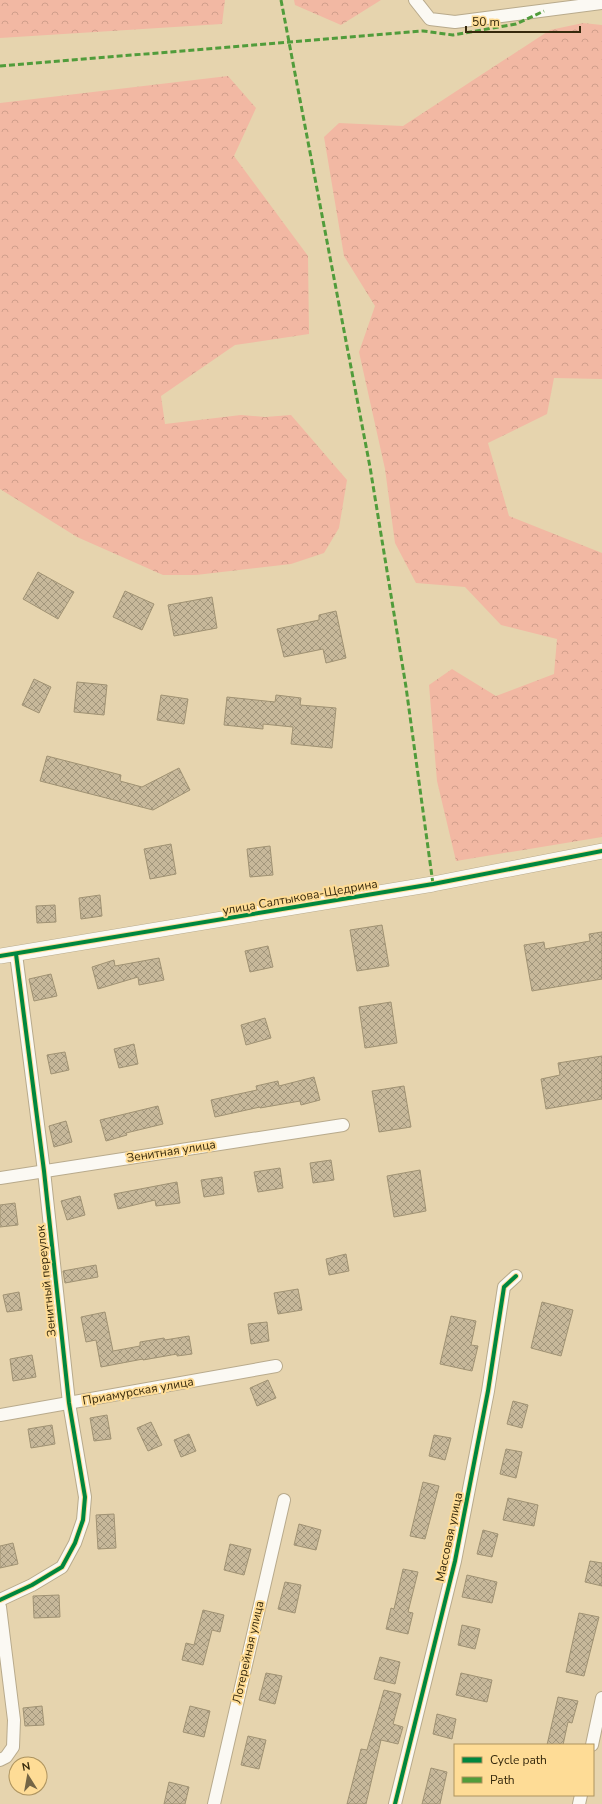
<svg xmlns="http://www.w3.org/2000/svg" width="602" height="1804" font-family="'Nunito Sans',sans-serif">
<defs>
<pattern id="forest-crowns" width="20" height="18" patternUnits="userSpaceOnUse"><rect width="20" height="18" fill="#f2b8a3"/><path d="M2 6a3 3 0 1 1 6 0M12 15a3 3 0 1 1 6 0" fill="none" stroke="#d09e8b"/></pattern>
<pattern id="building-cross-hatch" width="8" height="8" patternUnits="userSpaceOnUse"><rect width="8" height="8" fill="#c7b89a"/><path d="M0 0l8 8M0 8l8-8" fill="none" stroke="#a2967c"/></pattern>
</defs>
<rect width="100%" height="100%" fill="#e6d4ae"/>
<g fill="url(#forest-crowns)">
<path d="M0 0H225L222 24 0 38Z"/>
<path d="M294 0H381L341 25 295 5Z"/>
<path d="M583 23 602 25V379L554 378 547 414 488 443 509 516 602 553V837L456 861 437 781 429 685 452 669 496 696 554 674 557 639 501 625 465 587 416 583 395 543 385 469 359 352 375 306 344 256 324 137 339 123 403 126 550 30Z"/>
<path d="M228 76 256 108 234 156 308 256 309 334 235 345 161 396 165 424 241 415 265 417 291 415 347 480 339 528 324 553 291 564 196 575H163L77 537 0 489V103Z"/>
</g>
<g fill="url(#building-cross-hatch)" stroke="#a09273">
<path d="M38 572 74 592 58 619 23 599Z"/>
<path d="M125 591 154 604 142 630 113 617Z"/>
<path d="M212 597 217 628 174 636 168 605Z"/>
<path d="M336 611 346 658 326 663 323 649 284 657 277 629 319 620V615Z"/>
<path d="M34 679 51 687 39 713 22 705Z"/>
<path d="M77 682 107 685 104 715 74 712Z"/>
<path d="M161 695 188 699 184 724 157 720Z"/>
<path d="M276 695 301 698 300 705 336 708 332 748 291 744 293 727 263 724V729L224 725 227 697 275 702Z"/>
<path d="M47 756 121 775 120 781 142 787 179 768 190 790 153 810 40 781Z"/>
<path d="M171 844 176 874 150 879 144 849Z"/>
<path d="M270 846 273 875 250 877 247 849Z"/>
<path d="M100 895 102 916 81 919 79 898Z"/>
<path d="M55 905 56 922 37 923 36 906Z"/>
<path d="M382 925 389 966 357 971 350 930Z"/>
<path d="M602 932V979L532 991 524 945 544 942 545 949 590 941 589 934Z"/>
<path d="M268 946 273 967 250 972 245 951Z"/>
<path d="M159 958 164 980 139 985 138 977 98 989 92 967 114 960 115 966Z"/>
<path d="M51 974 57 996 34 1001 29 979Z"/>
<path d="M391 1002 397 1043 365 1048 359 1007Z"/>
<path d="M265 1018 271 1038 246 1045 241 1025Z"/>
<path d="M134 1044 138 1064 119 1068 114 1049Z"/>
<path d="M65 1052 69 1070 51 1074 47 1055Z"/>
<path d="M602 1056V1099L546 1109 541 1079 560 1075 558 1063Z"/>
<path d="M314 1077 320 1100 301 1105 300 1101 260 1108V1107L215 1117 211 1100 257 1090 256 1086 278 1081 279 1086Z"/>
<path d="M404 1086 411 1127 379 1132 372 1091Z"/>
<path d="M158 1106 163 1124 126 1133 127 1135 106 1141 100 1120Z"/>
<path d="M66 1121 72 1142 54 1147 49 1126Z"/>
<path d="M331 1160 334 1180 313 1183 310 1163Z"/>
<path d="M280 1168 283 1188 258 1192 254 1172Z"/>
<path d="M420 1170 426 1211 394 1217 387 1176Z"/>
<path d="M222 1177 224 1194 204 1197 201 1180Z"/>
<path d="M177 1182 180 1203 156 1206 155 1200 118 1209 114 1194Z"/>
<path d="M80 1196 85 1215 67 1220 61 1201Z"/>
<path d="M15 1203 18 1225 0 1227V1205Z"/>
<path d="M346 1254 349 1271 329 1275 326 1259Z"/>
<path d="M96 1265 98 1277 65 1283 63 1271Z"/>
<path d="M298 1289 302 1310 278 1314 274 1293Z"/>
<path d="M19 1292 22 1310 7 1312 3 1295Z"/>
<path d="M542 1302 573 1310 561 1356 531 1348Z"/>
<path d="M105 1312 113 1351 140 1346V1342L164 1338 165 1340 189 1336 192 1354 177 1356V1354L143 1360V1359L101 1367 96 1340 86 1342 81 1317Z"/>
<path d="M451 1316 476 1321 471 1345 478 1346 472 1371 440 1364Z"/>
<path d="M267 1322 269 1341 251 1344 248 1324Z"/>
<path d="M32 1355 36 1377 13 1381 10 1359Z"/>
<path d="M268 1380 276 1398 257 1406 250 1388Z"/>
<path d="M513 1401 528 1405 522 1428 507 1424Z"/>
<path d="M107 1415 111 1439 94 1441 90 1418Z"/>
<path d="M151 1422 162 1445 148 1451 137 1428Z"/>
<path d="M52 1425 55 1444 31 1448 28 1429Z"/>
<path d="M189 1434 196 1451 181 1457 174 1440Z"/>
<path d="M434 1435 451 1438 445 1460 429 1456Z"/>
<path d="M506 1449 522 1452 516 1478 500 1474Z"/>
<path d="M423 1482 439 1486 425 1539 410 1536Z"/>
<path d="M508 1498 538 1505 534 1526 503 1520Z"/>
<path d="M114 1514 116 1548 98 1549 96 1515Z"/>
<path d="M299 1524 321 1530 316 1550 294 1545Z"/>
<path d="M483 1530 498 1534 492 1557 477 1554Z"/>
<path d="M13 1543 18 1564 0 1568V1546Z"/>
<path d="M230 1544 251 1549 244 1575 224 1570Z"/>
<path d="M590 1561 602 1563V1586L585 1582Z"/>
<path d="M403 1569 418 1572 408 1612 413 1613 408 1634 386 1629 391 1608 394 1609Z"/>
<path d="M467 1575 497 1582 492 1603 462 1597Z"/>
<path d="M285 1582 301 1585 295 1613 278 1609Z"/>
<path d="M59 1595 60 1617 34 1618 33 1596Z"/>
<path d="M203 1610 224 1615 220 1632 212 1630 203 1665 182 1660 186 1643 194 1645Z"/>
<path d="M579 1613 599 1617 584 1676 566 1672Z"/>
<path d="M462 1625 480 1629 475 1649 458 1645Z"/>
<path d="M380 1657 400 1662 395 1684 374 1679Z"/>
<path d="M266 1673 282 1676 275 1704 259 1700Z"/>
<path d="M461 1673 492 1680 487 1702 456 1695Z"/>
<path d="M384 1690 401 1694 393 1724 403 1727 398 1744 381 1740 366 1804H347L361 1749 367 1750Z"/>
<path d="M558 1697 578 1701 572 1723 568 1722 563 1745H547Z"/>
<path d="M42 1706 44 1725 25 1726 23 1708Z"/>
<path d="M190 1706 210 1711 204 1737 183 1732Z"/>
<path d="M437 1714 456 1719 452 1739 433 1734Z"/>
<path d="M248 1736 266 1740 259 1769 241 1765Z"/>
<path d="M431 1768 447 1772 440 1804H422Z"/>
<path d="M169 1782 189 1787 185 1804H164Z"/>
</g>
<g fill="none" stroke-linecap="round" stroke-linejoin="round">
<g stroke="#b8aa8c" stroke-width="14">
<g id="minor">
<path d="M415 0 430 19 455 22 602 3"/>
<path d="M0 1178 343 1125"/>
<path d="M0 1415 276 1366"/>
<path d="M0 1600 32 1585 62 1567 75 1543 83 1520 85 1497 69 1403 44 1171 16 954"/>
<path d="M0 1607 14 1720 13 1747 6 1757 0 1760"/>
<path d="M592 1745 602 1698"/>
<path d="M214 1804 284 1500"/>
<path d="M395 1804 455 1561 488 1391 504 1287 516 1276"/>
<path d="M579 1804 581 1795"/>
</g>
</g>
<g stroke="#b8aa8c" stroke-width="16">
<path id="tertiary" d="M0 956 433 884 602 851"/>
</g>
<use href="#minor" stroke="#fbf9f3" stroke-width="12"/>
<use href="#tertiary" stroke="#fbf9f3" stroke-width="15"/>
<g stroke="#519c3b" stroke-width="3" stroke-dasharray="6 3" stroke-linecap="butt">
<path d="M281 0 370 467 406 687 433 884"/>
<path d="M0 66 423 31 453 35 516 24 544 11"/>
</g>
<g stroke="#fedc96" stroke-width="6">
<g id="cycleway">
<path d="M0 956 433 884 602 851"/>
<path d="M0 1600 32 1585 62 1567 75 1543 83 1520 85 1497 69 1403 44 1171 16 954"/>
<path d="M395 1804 455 1561 488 1391 504 1287 516 1276"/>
</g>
</g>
<use href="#cycleway" stroke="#00873e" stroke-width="4"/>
</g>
<g text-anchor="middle" stroke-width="4" stroke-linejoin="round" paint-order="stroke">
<g font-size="12" fill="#36290c" stroke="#fedc96">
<text transform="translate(300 897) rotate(-10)" y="4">улица Салтыкова-Щедрина</text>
<text transform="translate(171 1151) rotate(-9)" y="4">Зенитная улица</text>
<text transform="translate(46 1281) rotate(-96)" y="4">Зенитный переулок</text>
<text transform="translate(138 1391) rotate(-10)" y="4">Приамурская улица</text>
<text transform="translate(449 1537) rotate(-78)" y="4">Массовая улица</text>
<text transform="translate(248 1652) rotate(-77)" y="4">Лотерейная улица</text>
</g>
</g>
<rect x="454" y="1744" width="140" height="52" fill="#fedc96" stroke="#ae945f"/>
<rect x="462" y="1757" width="20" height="6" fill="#00873e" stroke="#ae945f"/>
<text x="490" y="1764" font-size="12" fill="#36290c">Cycle path</text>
<rect x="462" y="1777" width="20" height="6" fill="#519c3b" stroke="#ae945f"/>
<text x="490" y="1784" font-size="12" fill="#36290c">Path</text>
<g transform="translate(28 1776) rotate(349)"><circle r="19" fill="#fedc96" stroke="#ae945f"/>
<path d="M0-3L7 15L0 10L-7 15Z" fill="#746545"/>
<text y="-6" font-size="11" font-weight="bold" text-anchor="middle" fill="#36290c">N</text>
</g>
<path d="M466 26v6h114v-6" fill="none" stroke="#36290c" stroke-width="2"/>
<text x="472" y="26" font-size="12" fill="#36290c" stroke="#fedc96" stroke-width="3" paint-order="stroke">50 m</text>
</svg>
